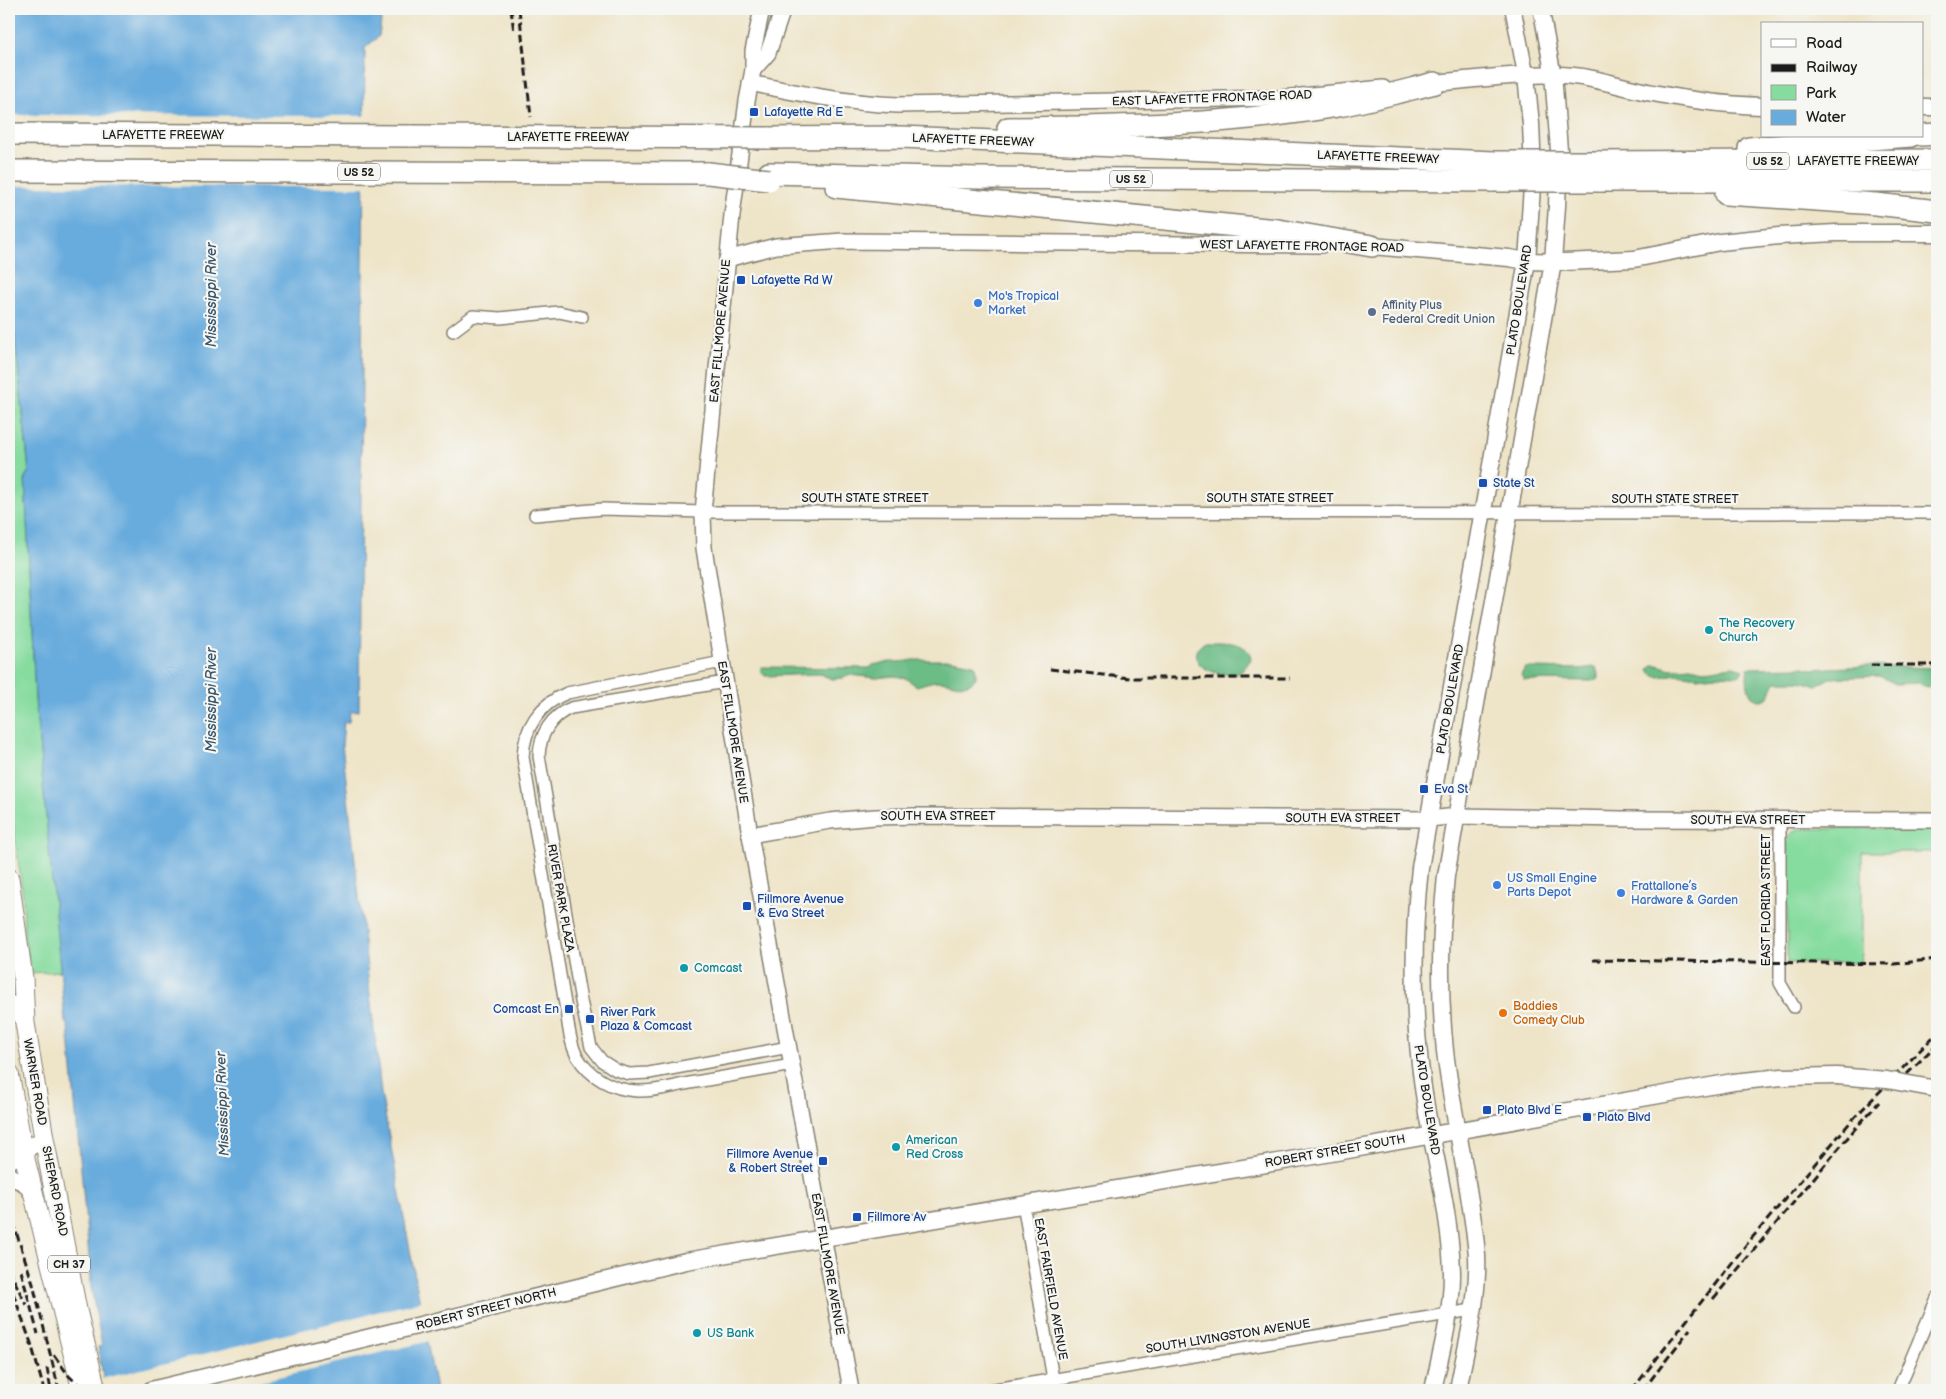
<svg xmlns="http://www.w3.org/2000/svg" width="1946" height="1399" font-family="'Balsamiq Sans',sans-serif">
<rect width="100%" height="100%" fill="#f6f6f2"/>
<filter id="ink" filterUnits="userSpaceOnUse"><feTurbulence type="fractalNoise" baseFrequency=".02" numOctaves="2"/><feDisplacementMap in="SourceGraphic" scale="10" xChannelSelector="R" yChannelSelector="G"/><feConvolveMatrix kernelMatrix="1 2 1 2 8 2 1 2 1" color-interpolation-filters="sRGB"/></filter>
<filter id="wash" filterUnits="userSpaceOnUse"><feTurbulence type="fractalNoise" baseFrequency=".0096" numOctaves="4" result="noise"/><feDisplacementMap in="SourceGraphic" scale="20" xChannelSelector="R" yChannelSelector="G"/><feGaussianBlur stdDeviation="1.12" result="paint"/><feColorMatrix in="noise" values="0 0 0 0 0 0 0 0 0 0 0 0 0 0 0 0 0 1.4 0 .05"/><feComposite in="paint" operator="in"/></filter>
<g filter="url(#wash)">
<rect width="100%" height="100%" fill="#eee4c8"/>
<g fill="#86dc9f" stroke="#517c5e">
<path d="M9 281 29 471 25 477 35 699 61 971 31 973 24 936 23 896 9 796Z"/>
<path d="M1937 828V852H1862V954L1860 963H1787V841L1789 835 1797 829Z"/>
</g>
<g fill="#6cbc86" stroke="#446c51">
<path d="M1206 642C1221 642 1249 640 1251 659L1244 669 1237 674C1226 676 1212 673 1203 667 1193 660 1195 646 1206 642Z"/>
<path d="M913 660H952L973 664 975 665 976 677C967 692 950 681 938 681 931 681 924 684 917 686L905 678 894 676 876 678 849 675 843 678 832 679 820 674 765 676 760 671 761 667 869 668C881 659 899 664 913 660Z"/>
<path d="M1653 665H1657L1671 669 1690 667 1705 670 1733 666 1743 669 1739 676 1715 675 1697 677 1677 674 1659 677 1651 673 1649 669Z"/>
<path d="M1867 666 1937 668V679L1932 685 1927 687 1918 683 1896 684 1879 676 1830 678 1816 685 1800 681H1777L1772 687 1769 697C1749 709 1745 682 1748 668L1803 667 1812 669Z"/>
<path d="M1594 667H1596L1599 678 1592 681 1524 680 1521 675 1525 668H1530L1579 669Z"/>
</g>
<path fill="#68abdd" stroke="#42647c" d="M9 9H388L381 21 379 36 365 48 359 711 350 712 349 722H344L342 744 381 1093 436 1390H115L114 1386 105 1388 98 1347 102 1346 90 1281 91 1279 68 1026 65 1022 35 699 25 477 29 471 9 281Z"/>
<g fill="#eee4c8">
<path d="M9 115 367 116 366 187 9 186Z"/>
<path d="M422 1301 430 1341 223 1390H112V1389L105 1390 101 1379Z"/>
</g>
</g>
<g filter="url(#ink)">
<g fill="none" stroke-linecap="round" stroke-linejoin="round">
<g stroke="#858072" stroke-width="14">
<g id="minor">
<path d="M453 331 473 316 500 318 559 312 582 317"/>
<path d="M535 515 603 509 703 512 1937 513"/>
<path d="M722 662 567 693C540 704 524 727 523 757L565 1004C568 1020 569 1042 577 1056 589 1077 613 1090 637 1091 655 1092 673 1086 690 1083 724 1077 758 1071 792 1065"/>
<path d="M725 682 571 708C551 716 540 734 539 756L581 1001 591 1047 602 1061 616 1070 629 1074 649 1073 789 1047"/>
<path d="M1780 820V983L1794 1007"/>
<path d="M1023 1203 1053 1379"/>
<path d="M989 1390 1472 1310"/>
<path d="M1898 1390 1937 1298"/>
</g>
</g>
<g stroke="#858072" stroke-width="18">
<g id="tertiary">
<path d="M762 9 753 51V70L747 101 732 215 703 512 704 548 750 835 851 1390"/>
<path d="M1513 9 1526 76"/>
<path d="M1541 9 1553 74"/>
<path d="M753 70 768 53 783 9"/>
<path d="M750 83C801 94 846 103 898 105L1281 98 1383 88"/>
<path d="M727 259 776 246 843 241 1321 245"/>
<path d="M750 835 830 821 875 817 917 816 1429 819 1457 816 1621 819 1937 820"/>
</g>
</g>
<g stroke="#858072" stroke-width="19">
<g id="secondary">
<path d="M1435 83C1481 79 1537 70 1582 77 1606 81 1629 89 1653 93 1689 100 1726 105 1762 106"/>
<path d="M1922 107H1937"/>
<path d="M1372 246 1509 258 1527 261 1564 262 1634 259 1720 242 1779 236 1836 233H1937"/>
<path d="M9 1003 18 1010 25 1023"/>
<path d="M9 1161 44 1138"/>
<path d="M9 1176 25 1183 35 1197"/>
<path d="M151 1390 686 1261 1314 1156 1733 1082 1782 1077 1837 1076"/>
<path d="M1433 1390C1441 1352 1452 1313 1452 1274 1451 1220 1437 1167 1427 1113 1413 1032 1411 950 1420 868L1527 261 1533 172 1531 124 1526 76"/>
<path d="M1458 1390C1466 1346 1479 1300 1477 1255 1471 1187 1453 1119 1445 1051 1439 993 1440 934 1446 876L1553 262 1557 206 1559 150 1553 74"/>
</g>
</g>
<g stroke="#858072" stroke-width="21">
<g id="trunk">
<path d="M9 878 23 978 25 1023 44 1138 77 1310 96 1390"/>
<path d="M9 1073 23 1151 82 1390"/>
</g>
</g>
<g stroke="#858072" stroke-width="24">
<g id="motorway">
<path d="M1008 128C1119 127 1229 125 1338 106 1371 100 1403 91 1435 83"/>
<path d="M9 134 412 136"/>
<path d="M1922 135 1937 134"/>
<path d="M768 138 901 137 1494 162"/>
<path d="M1749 148 1911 136"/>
<path d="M1598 162 1937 160"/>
<path d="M9 171 708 173"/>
<path d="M769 173 979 178 1493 181"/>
<path d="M1599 181H1937"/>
<path d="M836 187 1278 230 1372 246"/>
<path d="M1726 194 1876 204 1937 211"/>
</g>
</g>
<use href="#minor" stroke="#fff" stroke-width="11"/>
<use href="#tertiary" stroke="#fff" stroke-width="15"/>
<use href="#secondary" stroke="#fff" stroke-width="16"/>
<use href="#trunk" stroke="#fff" stroke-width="19"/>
<use href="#motorway" stroke="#fff" stroke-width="21"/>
<g stroke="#1c1c1c" stroke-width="3" stroke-dasharray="8 4" stroke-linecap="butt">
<path d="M511 9 514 32"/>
<path d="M519 9 531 117"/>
<path d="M1871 665H1937"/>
<path d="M1050 669 1130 678H1290"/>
<path d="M1593 960 1894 964 1937 959"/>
<path d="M1907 1074 1937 1044"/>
<path d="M9 1210 33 1284 59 1390"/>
<path d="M9 1269 26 1305"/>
<path d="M21 1271 38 1334"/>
<path d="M13 1293 31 1343 44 1390"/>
<path d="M1713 1299 1854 1130 1879 1102"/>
<path d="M54 1355 69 1376 84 1390"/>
<path d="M47 1368 51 1390"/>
<path d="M1632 1390 1746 1245 1853 1119 1937 1033"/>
<path d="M1643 1390 1690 1329"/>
</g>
<g stroke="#858072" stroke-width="19" stroke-linecap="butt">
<path id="secondary-bridge" d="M1837 1076 1887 1080 1937 1089"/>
</g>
<g stroke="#858072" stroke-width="24" stroke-linecap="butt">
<g id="motorway-bridge">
<path d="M412 136 768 138"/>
<path d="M1494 162H1598"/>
<path d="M708 173 769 180"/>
<path d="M1493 181H1599"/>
</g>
</g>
<use href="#secondary-bridge" stroke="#fff" stroke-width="16"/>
<use href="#motorway-bridge" stroke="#fff" stroke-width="21"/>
</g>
</g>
<g fill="#1a4fb4" stroke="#f6f6f2" stroke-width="2">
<rect x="749" y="107" width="10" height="10" rx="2.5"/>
<rect x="736" y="275" width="10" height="10" rx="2.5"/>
<rect x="1478" y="478" width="10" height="10" rx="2.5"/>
<rect x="1419" y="784" width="10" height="10" rx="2.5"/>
<rect x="742" y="901" width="10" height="10" rx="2.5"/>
<rect x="564" y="1004" width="10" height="10" rx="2.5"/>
<rect x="585" y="1014" width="10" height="10" rx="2.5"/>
<rect x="1482" y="1105" width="10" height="10" rx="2.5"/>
<rect x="1582" y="1112" width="10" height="10" rx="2.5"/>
<rect x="818" y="1156" width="10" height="10" rx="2.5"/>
<rect x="852" y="1212" width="10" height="10" rx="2.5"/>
</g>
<g fill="#3f7fe0" stroke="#f6f6f2" stroke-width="2">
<circle cx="978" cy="303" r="5"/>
<circle cx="1497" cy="885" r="5"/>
<circle cx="1621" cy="893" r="5"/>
</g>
<circle fill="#5c6f8a" stroke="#f6f6f2" stroke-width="2" cx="1372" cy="312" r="5"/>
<g fill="#0f9aa8" stroke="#f6f6f2" stroke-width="2">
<circle cx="1709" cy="630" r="5"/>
<circle cx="684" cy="968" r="5"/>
<circle cx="896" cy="1147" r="5"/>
<circle cx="697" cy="1333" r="5"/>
</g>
<circle fill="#e8710a" stroke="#f6f6f2" stroke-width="2" cx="1503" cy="1013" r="5"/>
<g text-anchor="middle" stroke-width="4.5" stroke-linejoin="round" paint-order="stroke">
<g fill="#f6f6f2" stroke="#5d5d5c" stroke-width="1">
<rect x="1747" y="152.5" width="42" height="17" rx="4"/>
<rect x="338" y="163.5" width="42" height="17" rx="4"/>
<rect x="1110" y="170.5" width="42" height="17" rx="4"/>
<rect x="48" y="1255.5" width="42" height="17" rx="4"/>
</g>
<g font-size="11" font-weight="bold" fill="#1c1c1c">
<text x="1768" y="165">US 52</text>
<text x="359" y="176">US 52</text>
<text x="1131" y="183">US 52</text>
<text x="69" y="1268">CH 37</text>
</g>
<g font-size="12" fill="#1c1c1c" stroke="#f6f6f2">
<text transform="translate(1212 98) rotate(-2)" y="4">EAST LAFAYETTE FRONTAGE ROAD</text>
<text x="163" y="139">LAFAYETTE FREEWAY</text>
<text x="568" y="141">LAFAYETTE FREEWAY</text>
<text transform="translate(973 140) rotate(2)" y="4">LAFAYETTE FREEWAY</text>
<text transform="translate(1378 157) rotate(2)" y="4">LAFAYETTE FREEWAY</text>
<text x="1858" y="165">LAFAYETTE FREEWAY</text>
<text transform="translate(1302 246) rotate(1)" y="4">WEST LAFAYETTE FRONTAGE ROAD</text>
<text transform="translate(1519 300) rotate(-81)" y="4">PLATO BOULEVARD</text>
<text transform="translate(720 331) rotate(-85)" y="4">EAST FILLMORE AVENUE</text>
<text x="865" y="502">SOUTH STATE STREET</text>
<text x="1270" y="502">SOUTH STATE STREET</text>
<text x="1675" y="503">SOUTH STATE STREET</text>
<text transform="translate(1450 699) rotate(-80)" y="4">PLATO BOULEVARD</text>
<text transform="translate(733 732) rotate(81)" y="4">EAST FILLMORE AVENUE</text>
<text x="938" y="820">SOUTH EVA STREET</text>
<text x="1343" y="822">SOUTH EVA STREET</text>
<text x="1748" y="824">SOUTH EVA STREET</text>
<text transform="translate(561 898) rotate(80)" y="4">RIVER PARK PLAZA</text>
<text transform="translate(1766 900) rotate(-90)" y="4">EAST FLORIDA STREET</text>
<text transform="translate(35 1082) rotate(80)" y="4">WARNER ROAD</text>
<text transform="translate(1427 1100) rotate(81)" y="4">PLATO BOULEVARD</text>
<text transform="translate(1335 1151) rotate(-10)" y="4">ROBERT STREET SOUTH</text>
<text transform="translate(55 1191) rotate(79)" y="4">SHEPARD ROAD</text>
<text transform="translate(828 1264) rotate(80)" y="4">EAST FILLMORE AVENUE</text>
<text transform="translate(1051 1289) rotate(80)" y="4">EAST FAIRFIELD AVENUE</text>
<text transform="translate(486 1309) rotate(-14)" y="4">ROBERT STREET NORTH</text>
<text transform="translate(1228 1336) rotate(-9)" y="4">SOUTH LIVINGSTON AVENUE</text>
</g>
<g font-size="12" fill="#164399" stroke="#f6f6f2" text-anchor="start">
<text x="764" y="116">Lafayette Rd E</text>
<text x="751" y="284">Lafayette Rd W</text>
<text x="1493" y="487">State St</text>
<text x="1434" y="793">Eva St</text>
<text x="757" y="903">Fillmore Avenue<tspan x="757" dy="14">&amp; Eva Street</tspan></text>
<text x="559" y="1013" text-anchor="end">Comcast En</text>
<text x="600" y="1016">River Park<tspan x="600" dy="14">Plaza &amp; Comcast</tspan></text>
<text x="1497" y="1114">Plato Blvd E</text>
<text x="1597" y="1121">Plato Blvd</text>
<text x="813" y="1158" text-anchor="end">Fillmore Avenue<tspan x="813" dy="14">&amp; Robert Street</tspan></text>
<text x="867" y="1221">Fillmore Av</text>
</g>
<g font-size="12" fill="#366cbe" stroke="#f6f6f2" text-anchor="start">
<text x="988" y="300">Mo's Tropical<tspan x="988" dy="14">Market</tspan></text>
<text x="1507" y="882">US Small Engine<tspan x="1507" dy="14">Parts Depot</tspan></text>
<text x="1631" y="890">Frattallone’s<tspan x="1631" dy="14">Hardware &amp; Garden</tspan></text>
</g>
<g font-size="12" fill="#4e5e75" stroke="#f6f6f2" text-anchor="start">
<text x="1382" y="309">Affinity Plus<tspan x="1382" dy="14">Federal Credit Union</tspan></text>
</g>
<g font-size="12" fill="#0d838f" stroke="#f6f6f2" text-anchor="start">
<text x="1719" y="627">The Recovery<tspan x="1719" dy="14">Church</tspan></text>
<text x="694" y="972">Comcast</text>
<text x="906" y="1144">American<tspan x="906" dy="14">Red Cross</tspan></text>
<text x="707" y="1337">US Bank</text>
</g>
<g font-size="12" fill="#c56008" stroke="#f6f6f2" text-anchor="start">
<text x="1513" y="1010">Baddies<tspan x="1513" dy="14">Comedy Club</tspan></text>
</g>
<g font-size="14" font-style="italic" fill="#3a5569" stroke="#f6f6f2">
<text transform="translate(211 295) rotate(-90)" y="5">Mississippi River</text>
<text transform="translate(211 700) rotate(-90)" y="5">Mississippi River</text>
<text transform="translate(222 1104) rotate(-92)" y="5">Mississippi River</text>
</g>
</g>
<rect width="1946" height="1399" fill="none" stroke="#f6f6f2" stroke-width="30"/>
<rect x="1761" y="22" width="162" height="115" fill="#f6f6f2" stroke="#9f9f9c"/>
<rect x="1771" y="39" width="25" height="8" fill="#ffffff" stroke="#9f9f9c"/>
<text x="1806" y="48" font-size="15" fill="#1c1c1c">Road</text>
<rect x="1771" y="64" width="25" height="8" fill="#1c1c1c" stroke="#9f9f9c"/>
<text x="1806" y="72" font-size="15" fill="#1c1c1c">Railway</text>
<rect x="1771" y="85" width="25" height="15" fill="#86dc9f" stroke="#9f9f9c"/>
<text x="1806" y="98" font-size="15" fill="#1c1c1c">Park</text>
<rect x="1771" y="110" width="25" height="15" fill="#68abdd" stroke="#9f9f9c"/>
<text x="1806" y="122" font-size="15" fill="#1c1c1c">Water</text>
</svg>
